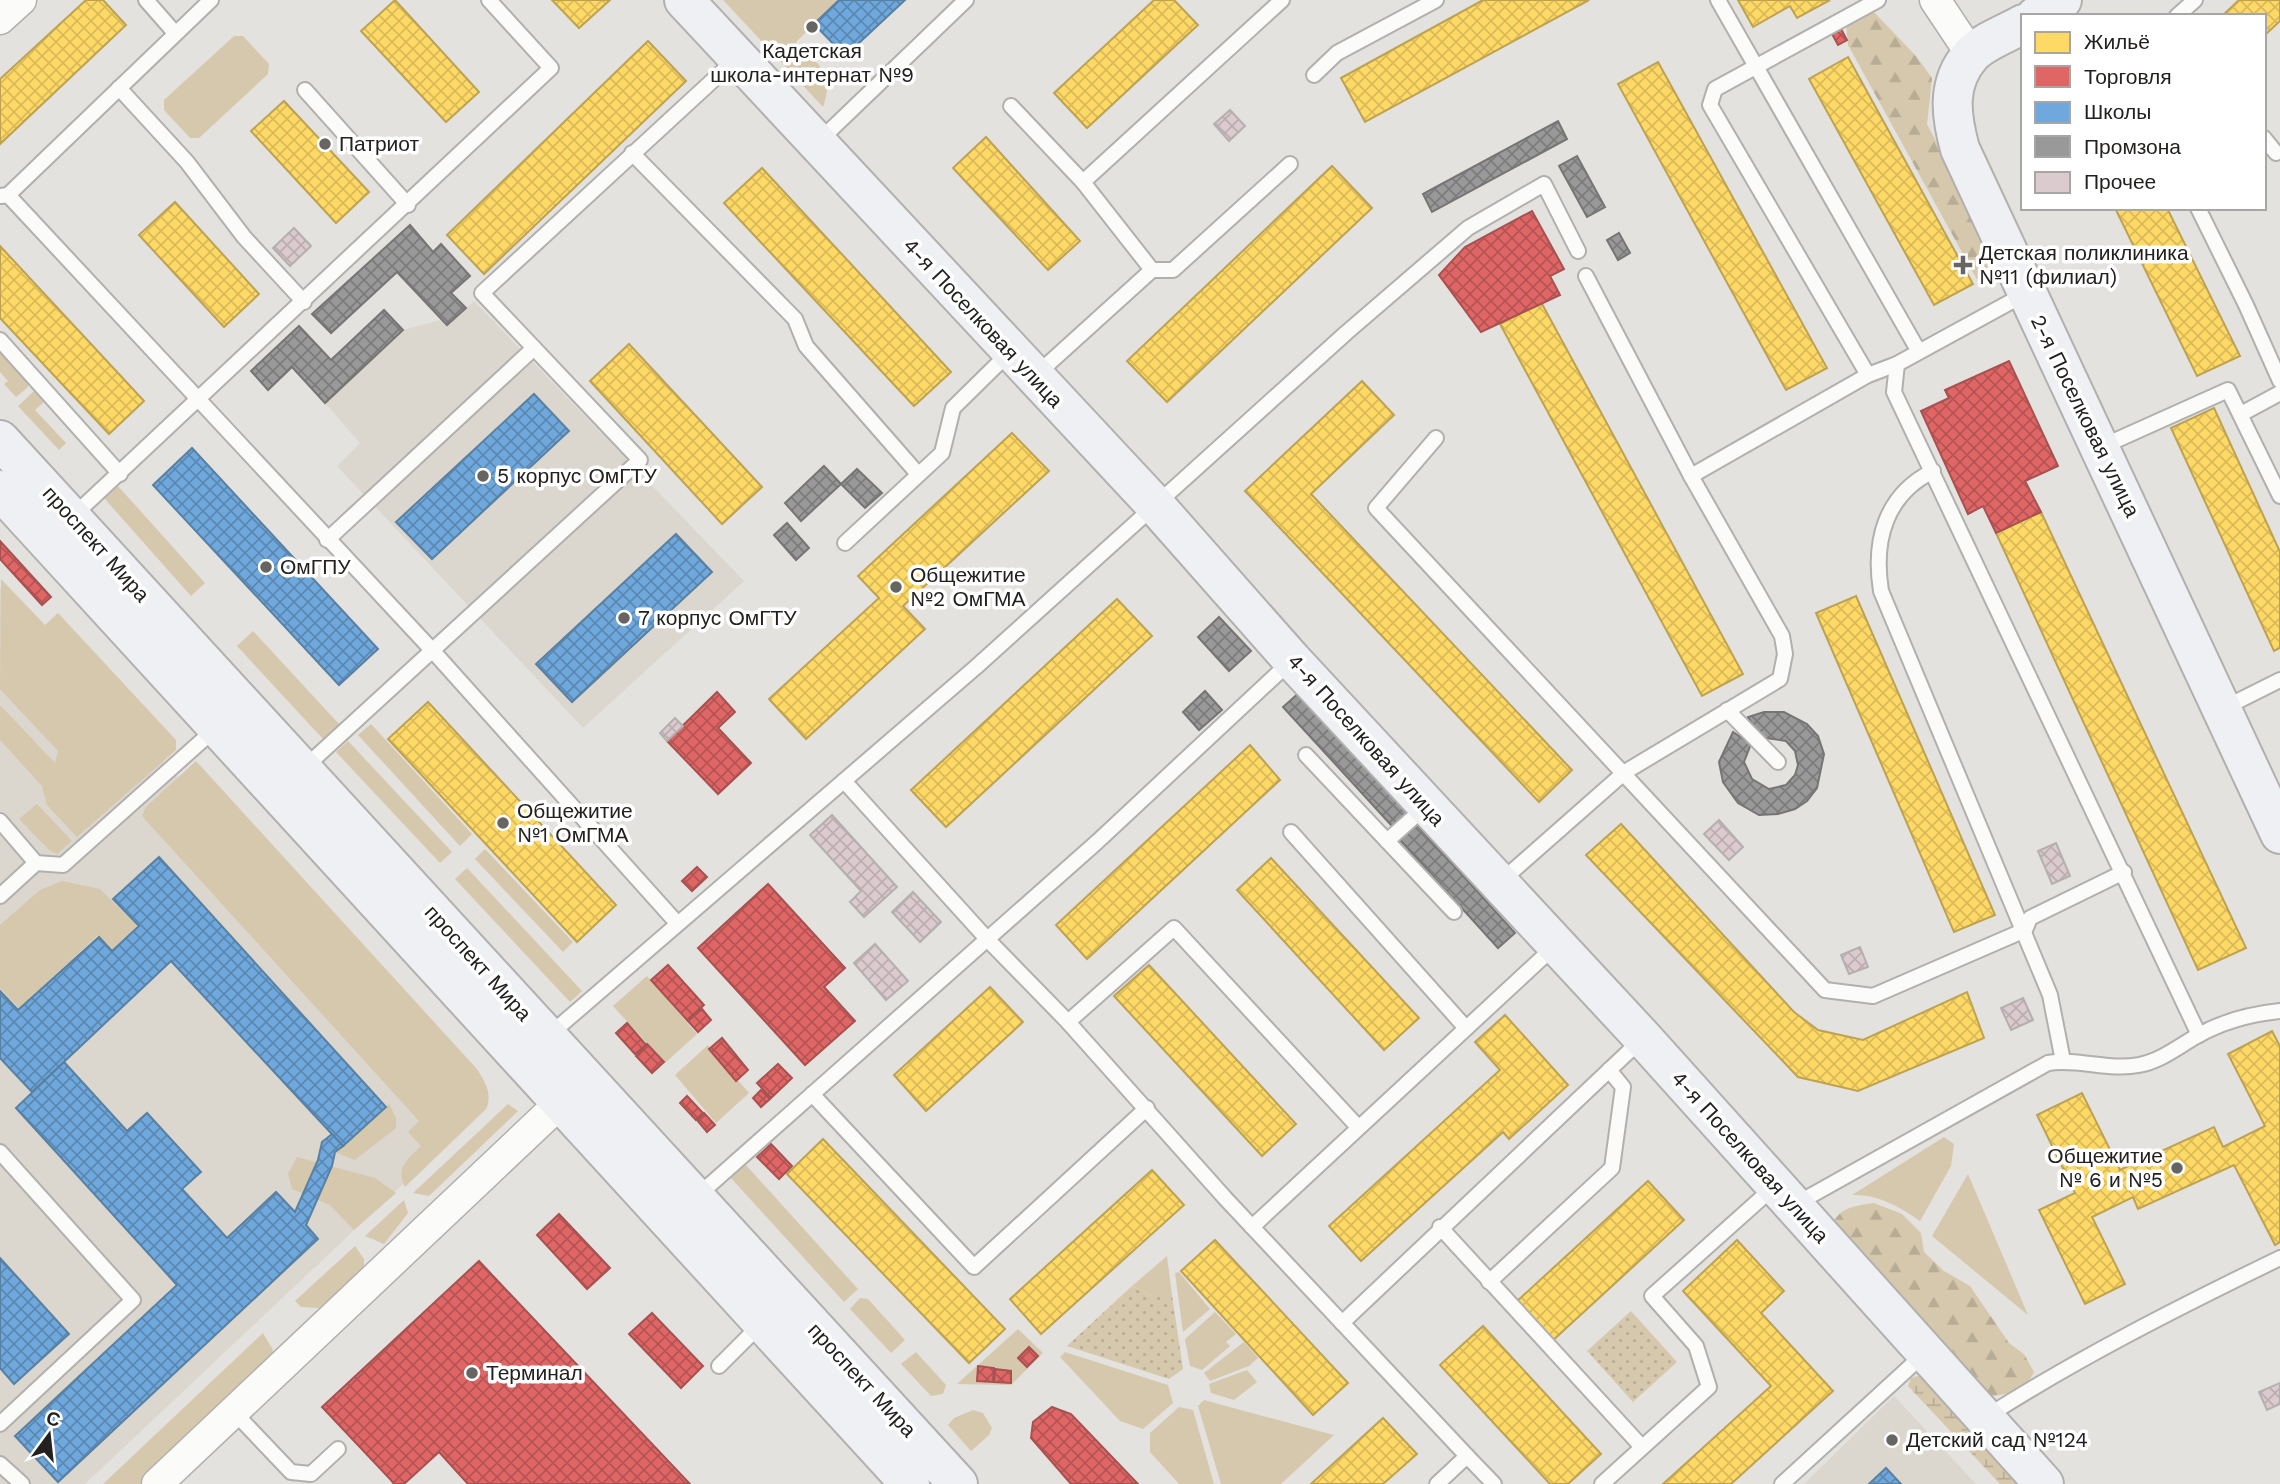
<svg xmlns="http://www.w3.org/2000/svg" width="2280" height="1484" font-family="'Work Sans',sans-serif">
<defs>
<pattern id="forest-firs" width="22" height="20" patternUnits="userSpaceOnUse" patternTransform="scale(1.75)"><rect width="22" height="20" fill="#d6c8ac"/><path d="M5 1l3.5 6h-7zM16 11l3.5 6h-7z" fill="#b7ac94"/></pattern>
<pattern id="wetland-marsh" width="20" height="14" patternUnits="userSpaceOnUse" patternTransform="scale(1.75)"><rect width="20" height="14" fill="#d6c8ac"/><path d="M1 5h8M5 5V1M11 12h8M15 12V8" fill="none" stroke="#b7ac94"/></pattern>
<pattern id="park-dots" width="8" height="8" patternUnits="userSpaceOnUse" patternTransform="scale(1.75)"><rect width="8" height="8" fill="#d6c8ac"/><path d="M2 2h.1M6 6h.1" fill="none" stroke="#b7ac94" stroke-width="1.8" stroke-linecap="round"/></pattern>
<pattern id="homes-cross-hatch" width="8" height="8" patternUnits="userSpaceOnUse" patternTransform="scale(1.75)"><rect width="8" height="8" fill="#ffd966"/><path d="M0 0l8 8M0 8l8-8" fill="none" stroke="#daba58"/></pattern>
<pattern id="shops-cross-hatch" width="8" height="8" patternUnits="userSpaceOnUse" patternTransform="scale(1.75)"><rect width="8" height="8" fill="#e06666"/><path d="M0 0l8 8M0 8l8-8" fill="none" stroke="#b55453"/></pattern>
<pattern id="schools-cross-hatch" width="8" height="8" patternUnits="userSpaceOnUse" patternTransform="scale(1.75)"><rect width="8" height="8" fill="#6fa8dc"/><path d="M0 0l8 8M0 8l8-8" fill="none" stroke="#5b88b2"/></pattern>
<pattern id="industry-cross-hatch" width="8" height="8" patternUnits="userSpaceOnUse" patternTransform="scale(1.75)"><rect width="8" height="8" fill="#999"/><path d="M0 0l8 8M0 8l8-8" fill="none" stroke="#7c7c7c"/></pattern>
<pattern id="building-cross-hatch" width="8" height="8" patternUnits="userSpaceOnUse" patternTransform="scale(1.75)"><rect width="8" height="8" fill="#dbcace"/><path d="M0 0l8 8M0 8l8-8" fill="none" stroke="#bcadb0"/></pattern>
</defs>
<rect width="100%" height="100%" fill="#e4e2df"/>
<g fill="#dbd6ce">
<path d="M474 301 744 581 583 728 337 466 360 443 325 403 403 330 441 320 447 325Z"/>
<path d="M0 587 486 1106 85 1484H0Z"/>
<path d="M1894 1396 1976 1484H1804Z"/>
</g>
<g fill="#d6c8ac">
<path d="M723 0H839L796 42C820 67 835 71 823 107Z"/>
<path d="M234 36H243L269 64 268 74 199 138H190L164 110V100Z"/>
<path d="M0 351 28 382V387L16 397 4 384 8 381 0 372Z"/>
<path d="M34 391 44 402 35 410 66 443 59 450 18 406Z"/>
<path d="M118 486 205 583 191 596 104 498Z"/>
<path d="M1 579 45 625 58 613 176 740V750L77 837 47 805 42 786 0 740V705L55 763 58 751 0 689Z"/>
<path d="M253 631 339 724 323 739 237 646Z"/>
<path d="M371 724 472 834 460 846 358 735Z"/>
<path d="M348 741 452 852 440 863 336 752Z"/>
<path d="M196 761 476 1068C485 1081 493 1094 486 1109L405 1187C395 1168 408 1159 421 1146L408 1132 419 1121 142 816 146 807Z"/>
<path d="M37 804 72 841 57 854 49 850 19 819Z"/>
<path d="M485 849 573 942 563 952 475 859Z"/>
<path d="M467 868 582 991 570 1002 455 879Z"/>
<path d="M62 881 100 889 137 926 112 949 98 935 19 1008 0 988V925L40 890Z"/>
<path d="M647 976 697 1034 665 1063 613 1006Z"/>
<path d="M708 1045 749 1093 716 1123 675 1075Z"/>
<path d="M389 1104 396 1118V1128L355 1160 335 1152Z"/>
<path d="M508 1104 518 1111 429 1196 413 1193Z"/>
<path d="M1944 1137 1954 1144 1951 1166 1920 1221C1900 1207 1878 1194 1852 1195Z"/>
<path d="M297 1157 375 1178 396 1193 354 1230 330 1205 292 1189 288 1174Z"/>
<path d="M745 1164 858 1289 844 1302 731 1178Z"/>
<path d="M1968 1174 2028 1315 1932 1236Z"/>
<path d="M404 1200 408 1213 384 1244 365 1236Z"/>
<path d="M355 1246 364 1259V1268L319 1308 301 1307 295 1301Z"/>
<path d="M1167 1256 1172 1295H1151L1132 1286Z"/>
<path d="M1179 1272 1210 1309 1183 1332 1175 1273Z"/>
<path d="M860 1298 868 1299 905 1340 891 1353 850 1309Z"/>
<path d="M1215 1312 1236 1334 1226 1342 1230 1346 1202 1370 1190 1366 1185 1339Z"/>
<path d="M1018 1329 1043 1353 1011 1385 957 1384Z"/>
<path d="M263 1333 273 1350 271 1356 141 1484H103Z"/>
<path d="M1244 1342 1258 1358 1249 1366 1210 1381 1204 1373Z"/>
<path d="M916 1352 946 1385 943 1394 931 1396 901 1364Z"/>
<path d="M1065 1352 1168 1385 1173 1403 1143 1429 1120 1421 1060 1357Z"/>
<path d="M1247 1370 1257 1382 1234 1400 1211 1393 1209 1384Z"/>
<path d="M1204 1400 1315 1430 1334 1435 1281 1484H1221L1198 1406Z"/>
<path d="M1179 1407 1193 1410 1214 1484H1179L1150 1452V1433Z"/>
<path d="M973 1410 983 1413 992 1428 989 1435 971 1451 948 1425 954 1418Z"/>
</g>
<g fill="url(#forest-firs)">
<path d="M1872 10 1916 56 1932 78 1927 124 2005 275 1980 285 1848 45 1846 23Z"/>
<path d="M1874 1203 1902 1214 1921 1233 1924 1252 1944 1271 1970 1286 2009 1343 2024 1354 2034 1372C2025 1392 2007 1394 1987 1397L1831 1228C1838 1207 1854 1206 1874 1203Z"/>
</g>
<path fill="url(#wetland-marsh)" d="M1921 1375 2025 1484H2000L1908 1386 1911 1378Z"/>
<g fill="url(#park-dots)">
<path d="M1132 1286 1151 1295H1172L1183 1369 1169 1379 1067 1346Z"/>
<path d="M1631 1311 1677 1362 1633 1402 1587 1351Z"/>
</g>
<g fill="url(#homes-cross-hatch)" stroke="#bda251" stroke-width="2">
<path d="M86 0H103L126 25 0 144V79Z"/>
<path d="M395 0 479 92 446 122 361 31Z"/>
<path d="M552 0H610L579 28Z"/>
<path d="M1154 0H1174L1198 25 1087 128 1054 93Z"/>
<path d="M1483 0H1589L1365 122 1341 78Z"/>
<path d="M1738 0H1830L1797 18 1790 6 1753 27Z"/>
<path d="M2239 0H2280V21L2264 36V16H2222Z"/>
<path d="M648 41 686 81 484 274 447 235Z"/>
<path d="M1848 57 1973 284 1934 305 1809 79Z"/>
<path d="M1658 62 1827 368 1786 390 1618 84Z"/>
<path d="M284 101 369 192 336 223 251 131Z"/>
<path d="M986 137 1080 241 1048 270 953 168Z"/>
<path d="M1332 166 1372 208 1167 402 1127 361Z"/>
<path d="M762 168 951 372 914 406 724 203Z"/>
<path d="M175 202 259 294 224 327 139 235Z"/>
<path d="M2115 208H2167L2240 356 2197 376Z"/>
<path d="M0 246 144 401 109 434 0 318Z"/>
<path d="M1541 302 1743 674 1702 696 1500 324Z"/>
<path d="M629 344 762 487 722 524 590 381Z"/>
<path d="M1362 381 1394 415 1311 494 1572 770 1539 802 1245 491Z"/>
<path d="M2214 408 2280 552V648L2274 651 2171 428Z"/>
<path d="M1012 433 1049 471 903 606 925 629 806 739 769 699 879 598 858 576Z"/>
<path d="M2041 512 2246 948 2198 970 1996 533Z"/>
<path d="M1856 596 1995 915 1954 932 1816 613Z"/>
<path d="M1117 599 1152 636 946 827 911 790Z"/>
<path d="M428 702 616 905 577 942 388 739Z"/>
<path d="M1250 745 1280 780 1087 959 1056 925Z"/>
<path d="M1621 824 1794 1012 1818 1030 1863 1040 1967 992 1984 1038 1858 1091 1798 1077 1586 855Z"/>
<path d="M1271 858 1419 1018 1384 1050 1237 890Z"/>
<path d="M1149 965 1296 1124 1262 1156 1114 996Z"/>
<path d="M990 987 1023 1022 926 1111 894 1075Z"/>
<path d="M1505 1015 1568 1085 1509 1139 1503 1132 1361 1261 1329 1226 1500 1070 1475 1042Z"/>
<path d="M2272 1031 2280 1046V1242L2275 1245 2234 1165 2138 1209 2133 1197 2092 1217 2125 1284 2085 1304 2039 1210 2075 1193 2037 1115 2082 1093 2120 1170 2214 1127 2223 1147 2265 1126 2228 1054Z"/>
<path d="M823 1139 1005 1329 969 1363 787 1174Z"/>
<path d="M1152 1170 1184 1205 1041 1334 1010 1299Z"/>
<path d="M1648 1181 1684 1220 1551 1342 1515 1303Z"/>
<path d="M1215 1240 1348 1383 1313 1415 1181 1271Z"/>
<path d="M1737 1240 1784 1291 1761 1313 1833 1391 1731 1484H1663L1771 1386 1683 1291Z"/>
<path d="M1483 1326 1601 1454 1568 1484H1550L1440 1365Z"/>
<path d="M1383 1418 1417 1454 1383 1484H1311Z"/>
</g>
<g fill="url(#shops-cross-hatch)" stroke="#a75151" stroke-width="2">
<path d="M1841 29 1847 40 1838 45 1832 34Z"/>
<path d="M1532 211 1564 269 1550 276 1560 295 1481 332 1439 275 1465 247Z"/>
<path d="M2009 361 2058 466 2025 481 2041 512 1996 533 1983 506 1968 514 1921 411 1949 398 1945 390Z"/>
<path d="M0 541 51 597 42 605 0 559Z"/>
<path d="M717 692 735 712 718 728 751 763 718 794 667 741Z"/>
<path d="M697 867 707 877 692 891 682 881Z"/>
<path d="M768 884 845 968 824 987 855 1021 805 1065 698 948Z"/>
<path d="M668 965 704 1005 687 1020 651 980Z"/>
<path d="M702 1009 711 1020 698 1032 688 1021Z"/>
<path d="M627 1023 646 1045 635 1054 616 1033Z"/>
<path d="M722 1038 748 1070 736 1081 709 1049Z"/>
<path d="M647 1044 664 1062 652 1073 636 1056Z"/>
<path d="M778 1064 792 1078 771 1098 757 1083Z"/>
<path d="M761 1090 770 1099 761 1107 753 1098Z"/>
<path d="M687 1096 703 1113 696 1120 680 1103Z"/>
<path d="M704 1113 715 1125 707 1132 697 1120Z"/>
<path d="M771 1144 792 1166 779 1179 757 1157Z"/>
<path d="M559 1214 610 1268 587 1289 537 1235Z"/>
<path d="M479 1261 546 1332 690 1484H468L439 1452 404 1484H394L390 1479 322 1407Z"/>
<path d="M652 1313 703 1366 681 1388 629 1334Z"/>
<path d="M1029 1347 1038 1356 1027 1367 1018 1358Z"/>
<path d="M978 1366 994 1368 993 1382 977 1381Z"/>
<path d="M995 1369 1011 1371V1383L994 1382Z"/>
<path d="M1052 1407 1071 1414 1138 1484H1071L1031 1438 1033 1422Z"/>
</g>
<g fill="url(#schools-cross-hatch)" stroke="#5880a3" stroke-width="2">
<path d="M839 0H905L845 56 814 24Z"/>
<path d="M534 394 569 431 432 559 396 522Z"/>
<path d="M192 448 378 649 339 685 153 485Z"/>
<path d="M676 534 712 572 572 702 536 664Z"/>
<path d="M159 857 386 1107 343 1146 171 961 32 1092 0 1058V991L18 1010 99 937 112 951 139 926 113 899Z"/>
<path d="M64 1062 127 1131 147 1113 201 1172 182 1189 227 1238 276 1192 295 1212 318 1160 322 1142 332 1134 343 1146 335 1152 332 1166 306 1225 318 1239 58 1482 15 1436 177 1285 16 1108Z"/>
<path d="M0 1258 69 1334 14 1384 0 1368Z"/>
<path d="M1886 1468 1901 1484H1869Z"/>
</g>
<g fill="url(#industry-cross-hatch)" stroke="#767574" stroke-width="2">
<path d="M1558 121 1567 139 1432 212 1423 194Z"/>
<path d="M1577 156 1605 207 1587 217 1559 166Z"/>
<path d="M410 225 433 252 441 244 470 276 451 293 466 308 447 325 397 272 331 333 312 314Z"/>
<path d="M1619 233 1630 253 1618 260 1607 240Z"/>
<path d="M384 310 403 330 325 403 292 367 268 390 251 371 299 326 331 360Z"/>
<path d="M824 466 841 484 801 521 785 503Z"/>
<path d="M857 469 882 493 865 508 841 484Z"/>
<path d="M787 523 809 548 796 560 774 535Z"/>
<path d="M1219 617 1251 651 1229 671 1198 637Z"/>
<path d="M1205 691 1222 710 1199 730 1183 712Z"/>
<path d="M1300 692 1410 811 1392 826 1283 707Z"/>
<path d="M1764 712H1784L1807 724 1818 736 1824 754 1817 788 1807 801 1795 809 1778 814 1759 815 1738 803 1723 782 1719 762 1733 732 1751 744 1744 762 1752 779 1769 789 1786 785 1795 775 1798 765 1795 751 1786 741 1759 737 1748 717Z"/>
<path d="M1417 825 1515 933 1498 948 1400 840Z"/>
</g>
<g fill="url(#building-cross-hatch)" stroke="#b3b0b0" stroke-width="2">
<path d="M1230 110 1245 126 1229 141 1214 124Z"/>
<path d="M294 228 311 246 290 266 273 248Z"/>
<path d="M675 718 683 726 667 741 660 733Z"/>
<path d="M832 815 897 887 864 917 850 902 861 891 810 835Z"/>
<path d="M1719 820 1743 847 1729 860 1704 834Z"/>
<path d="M2056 843 2070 876 2052 884 2038 851Z"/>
<path d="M913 892 941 922 920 942 892 912Z"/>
<path d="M875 944 908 981 886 1000 854 963Z"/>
<path d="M1860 947 1868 967 1849 974 1841 955Z"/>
<path d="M2023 998 2033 1020 2011 1030 2001 1008Z"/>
<path d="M2280 1383V1404L2267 1410 2259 1392Z"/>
</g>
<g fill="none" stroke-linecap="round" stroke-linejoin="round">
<g stroke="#b2b0ae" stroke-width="18">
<g id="lane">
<path d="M146 0 175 33"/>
<path d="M1718 0 1918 350"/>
<path d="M2177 16 2195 0"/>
<path d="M1314 75 1337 53 1436 0"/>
<path d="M119 88 187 162 244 237 304 302"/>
<path d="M305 90 408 205"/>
<path d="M1011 106 1083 182 1152 270 1036 375"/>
<path d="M2264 138 2276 153"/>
<path d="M817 143 966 0"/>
<path d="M632 153 795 319 806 346 918 474"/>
<path d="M1083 182 1282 0"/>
<path d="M8 195 432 650 677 923"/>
<path d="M1 196 8 195 211 0"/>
<path d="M2198 208 2246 305 2280 381"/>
<path d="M1152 270H1173L1290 164"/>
<path d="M0 340 120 474"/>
<path d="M1897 364 1894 392 2199 1035"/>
<path d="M1868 375 1710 105 1715 89 1878 0"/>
<path d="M2241 414 2280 393"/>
<path d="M1436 438 1376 508 1825 990 1873 996 2025 930 2030 918 2124 872"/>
<path d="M2101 447 2228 390 2280 496"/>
<path d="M1933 471C1885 495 1873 541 1881 591L2050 995 2063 1061"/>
<path d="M1691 476 1868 375 1897 364 2025 294"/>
<path d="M72 517 551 68 489 0"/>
<path d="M327 540 534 348"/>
<path d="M845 543 942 453 953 408 1010 352"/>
<path d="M2224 708 2280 680"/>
<path d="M1727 710 1778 762"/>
<path d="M1306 755 1454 912"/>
<path d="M303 769 640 460 482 293 737 58"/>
<path d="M844 781 988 940 1068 1022 1225 1198 1467 1456"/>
<path d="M0 821 36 863 63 865 215 729"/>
<path d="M1291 832 1465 1027"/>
<path d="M1387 841 1425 807"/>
<path d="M1499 883 1625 772 1780 679 1785 654 1782 636 1691 476 1586 276"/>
<path d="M0 896 36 863"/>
<path d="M1068 1022 1174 928 1358 1127"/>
<path d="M548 1036 976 667 1346 333 1468 228 1544 184 1578 251"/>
<path d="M812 1094 974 1267 1147 1108"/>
<path d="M0 1152 133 1300 0 1424"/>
<path d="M695 1198 1097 842 1291 661"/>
<path d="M1796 1204 2048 1063C2078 1058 2109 1071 2139 1065 2161 1061 2179 1046 2197 1036 2223 1021 2251 1014 2280 1011"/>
<path d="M1252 1227 1556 945"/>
<path d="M1440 1227 1642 1447"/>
<path d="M1489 1282 1612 1168 1623 1087 1609 1070"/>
<path d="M1342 1323 1642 1039"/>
<path d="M719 1366 760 1325"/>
<path d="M233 1411 291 1472 311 1474 338 1449"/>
<path d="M1986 1417C2080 1357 2179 1307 2280 1258"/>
<path d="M0 1464 22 1484"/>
<path d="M1437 1484 1467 1456 1494 1484"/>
<path d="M1602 1484 1709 1387 1696 1346 1652 1296 1775 1186"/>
<path d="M1782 1484 1924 1354"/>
</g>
</g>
<g stroke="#b2b0ae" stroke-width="33">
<g id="street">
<path d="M1935 0 1971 54"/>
<path d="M0 19 21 0"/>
<path d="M157 1484 577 1087"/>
</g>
</g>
<g stroke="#b2b0ae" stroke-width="42">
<g id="secondary">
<path d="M684 0 1156 506 1292 660 1643 1038 2044 1484"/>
<path d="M2036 16 2062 0"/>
<path d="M2023 24C2008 33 1982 42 1971 55 1946 83 1951 116 1960 149L2280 834"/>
<path d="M0 440 958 1484"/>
<path d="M0 490 910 1484"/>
</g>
</g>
<use href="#lane" stroke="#fbfbfa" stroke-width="14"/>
<use href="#street" stroke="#fbfbfa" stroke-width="30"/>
<use href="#secondary" stroke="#eef0f3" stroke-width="38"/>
</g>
<g fill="#676562" stroke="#fff" stroke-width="2.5">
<circle cx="812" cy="27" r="7"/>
<circle cx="325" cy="144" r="7"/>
<path d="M1959.5 254.5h7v7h7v7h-7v7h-7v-7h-7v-7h7z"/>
<circle cx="483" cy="476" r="7"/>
<circle cx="266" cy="567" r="7"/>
<circle cx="896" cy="587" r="7"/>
<circle cx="624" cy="618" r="7"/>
<circle cx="503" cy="823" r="7"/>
<circle cx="2177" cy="1168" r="7"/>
<circle cx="472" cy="1373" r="7"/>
<circle cx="1892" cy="1440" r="7"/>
</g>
<g text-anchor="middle" stroke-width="7" stroke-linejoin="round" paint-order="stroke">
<g font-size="21" fill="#23211f" stroke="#fff" text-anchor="start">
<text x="812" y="58" text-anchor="middle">Кадетская<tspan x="812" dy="24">школа-интернат №9</tspan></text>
<text x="339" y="151">Патриот</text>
<text x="1979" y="260">Детская поликлиника<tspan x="1979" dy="24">№11 (филиал)</tspan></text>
<text x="497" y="483">5 корпус ОмГТУ</text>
<text x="280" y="574">ОмГПУ</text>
<text x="910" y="582">Общежитие<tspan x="910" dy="24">№2 ОмГМА</tspan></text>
<text x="638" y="625">7 корпус ОмГТУ</text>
<text x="517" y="818">Общежитие<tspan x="517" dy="24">№1 ОмГМА</tspan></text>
<text x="2163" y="1163" text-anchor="end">Общежитие<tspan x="2163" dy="24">№ 6 и №5</tspan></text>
<text x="486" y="1380">Терминал</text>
<text x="1906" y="1447">Детский сад №124</text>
</g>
<g font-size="21" fill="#23211f" stroke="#fff">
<text transform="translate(983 323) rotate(47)" y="7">4-я Поселковая улица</text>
<text transform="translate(2085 416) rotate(64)" y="7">2-я Поселковая улица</text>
<text transform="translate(96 544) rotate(48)" y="7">проспект Мира</text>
<text transform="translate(1366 740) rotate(48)" y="7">4-я Поселковая улица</text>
<text transform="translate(478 963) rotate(48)" y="7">проспект Мира</text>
<text transform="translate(1750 1157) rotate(48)" y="7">4-я Поселковая улица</text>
<text transform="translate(862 1380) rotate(47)" y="7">проспект Мира</text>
</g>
</g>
<rect x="2021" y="14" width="245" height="196" fill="#ffffff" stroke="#a7a6a5" stroke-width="2"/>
<rect x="2035" y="32" width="35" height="21" fill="#ffd966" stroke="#a7a6a5" stroke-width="2"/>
<text x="2084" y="49" font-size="21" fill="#23211f">Жильё</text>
<rect x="2035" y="66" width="35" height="21" fill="#e06666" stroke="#a7a6a5" stroke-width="2"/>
<text x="2084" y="84" font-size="21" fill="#23211f">Торговля</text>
<rect x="2035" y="102" width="35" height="21" fill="#6fa8dc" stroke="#a7a6a5" stroke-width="2"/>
<text x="2084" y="119" font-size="21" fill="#23211f">Школы</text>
<rect x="2035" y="136" width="35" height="21" fill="#999999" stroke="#a7a6a5" stroke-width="2"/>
<text x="2084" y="154" font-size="21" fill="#23211f">Промзона</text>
<rect x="2035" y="172" width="35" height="21" fill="#dbcace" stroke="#a7a6a5" stroke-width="2"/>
<text x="2084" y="189" font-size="21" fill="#23211f">Прочее</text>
<g transform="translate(49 1435) rotate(15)" stroke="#ffffff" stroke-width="5" paint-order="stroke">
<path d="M0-5L12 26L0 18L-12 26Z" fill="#23211f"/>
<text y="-10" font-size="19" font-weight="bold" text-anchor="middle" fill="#23211f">С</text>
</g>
</svg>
